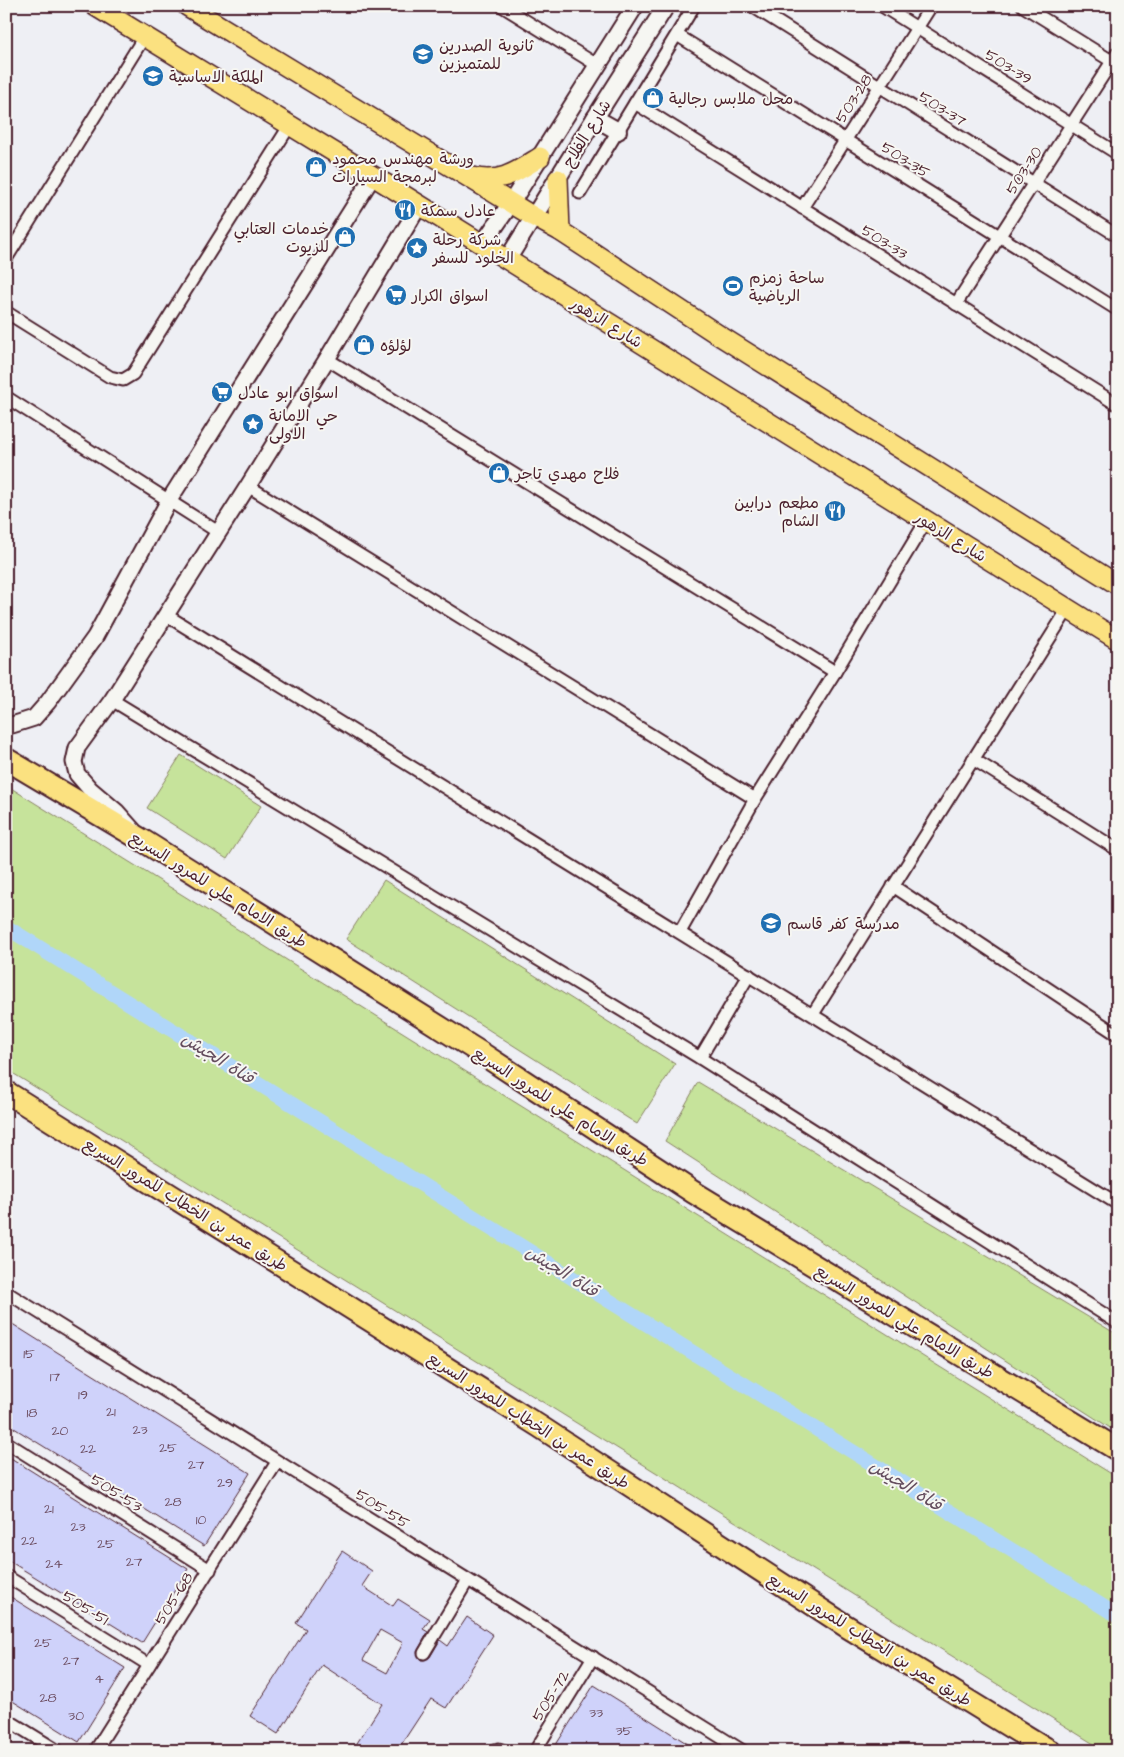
<svg xmlns="http://www.w3.org/2000/svg" width="1124" height="1757" font-family="'Architects Daughter','Playpen Sans Arabic',sans-serif">
<rect width="100%" height="100%" fill="#eeeff4"/>
<filter id="ink" filterUnits="userSpaceOnUse"><feTurbulence type="fractalNoise" baseFrequency=".02" numOctaves="2"/><feDisplacementMap in="SourceGraphic" scale="10" xChannelSelector="R" yChannelSelector="G"/><feConvolveMatrix kernelMatrix="1 2 1 2 8 2 1 2 1" color-interpolation-filters="sRGB"/></filter>
<g filter="url(#ink)">
<g fill="#c6e39b" stroke="#888163">
<path d="M181 755 261 806 227 859 147 808Z"/>
<path d="M6 785 1118 1478V1751H1105L6 1069Z"/>
<path d="M384 880 675 1064 637 1124 346 939Z"/>
<path d="M698 1082 1118 1335V1433L665 1141Z"/>
</g>
<g fill="none" stroke-linecap="round" stroke-linejoin="round">
<path stroke="#b0d6f9" stroke-width="15" d="M6 927 1118 1616"/>
</g>
<g fill="#cfd2fa" stroke="#4a1f2b" fill-rule="evenodd">
<path d="M6 1320 250 1473 204 1546 6 1423Z"/>
<path d="M6 1455 188 1569 142 1643 6 1559Z"/>
<path d="M342 1551 372 1571 362 1586 393 1606 398 1599 430 1619 423 1629 428 1632 417 1652 421 1660H424L430 1657 440 1640 448 1646 467 1617 493 1635 446 1708 431 1699 397 1751H352L382 1704 322 1665 278 1734 250 1716 306 1629 296 1623ZM380 1630 403 1643 387 1673 363 1660Z"/>
<path d="M6 1594 125 1668 79 1742 6 1697Z"/>
<path d="M594 1685 650 1720 699 1751H552Z"/>
</g>
<g fill="none" stroke-linecap="round" stroke-linejoin="round">
<g stroke="#4a1f2b" stroke-width="15">
<g id="minor">
<path d="M502 6 597 65"/>
<path d="M752 6 1118 236"/>
<path d="M882 6 1118 154"/>
<path d="M1023 6 1118 65"/>
<path d="M677 35 1118 310"/>
<path d="M635 103 1118 405"/>
<path d="M580 193 694 6"/>
<path d="M802 208 931 6"/>
<path d="M6 259 144 37"/>
<path d="M956 304 1118 52"/>
<path d="M6 312 110 377 123 380 133 374 290 125"/>
<path d="M327 359 835 672"/>
<path d="M6 397 218 532"/>
<path d="M248 486 755 799"/>
<path d="M166 615 1118 1204"/>
<path d="M112 700 700 1058 1118 1323"/>
<path d="M973 759 1118 850"/>
<path d="M893 886 1118 1035"/>
<path d="M680 932 755 799 835 672 926 521"/>
<path d="M813 1014 1068 609"/>
<path d="M700 1058 749 975"/>
<path d="M6 1292 743 1751"/>
<path d="M6 1442 210 1570"/>
<path d="M6 1576 149 1665"/>
<path d="M424 1653 468 1580"/>
<path d="M6 1719 58 1751"/>
<path d="M95 1751 277 1462"/>
<path d="M491 1751 499 1749 505 1751"/>
<path d="M535 1751 593 1657"/>
</g>
</g>
<g stroke="#4a1f2b" stroke-width="19">
<g id="tertiary">
<path d="M6 724 12 725 34 718 48 702 95 637 168 502 373 176"/>
<path d="M133 830 117 812 90 789 77 774 74 762 77 748 112 700 248 486 327 359 419 206"/>
</g>
</g>
<g stroke="#4a1f2b" stroke-width="20">
<g id="secondary">
<path d="M595 118 618 131"/>
<path d="M482 245 511 203 635 6"/>
<path d="M507 260 595 118 666 6"/>
</g>
</g>
<g stroke="#4a1f2b" stroke-width="22">
<g id="primary">
<path d="M95 6 373 176 1118 640"/>
<path d="M187 6 534 217 560 231 717 334 1118 585"/>
<path d="M472 177C501 184 516 172 540 157"/>
<path d="M558 179 560 231"/>
</g>
</g>
<g stroke="#4a1f2b" stroke-width="25">
<g id="motorway">
<path d="M6 759 142 840 481 1053 693 1192 1118 1450"/>
<path d="M6 1092 539 1426 846 1626 1050 1751"/>
</g>
</g>
<use href="#minor" stroke="#f6f6f2" stroke-width="11"/>
<use href="#tertiary" stroke="#f6f6f2" stroke-width="15"/>
<use href="#secondary" stroke="#f6f6f2" stroke-width="16"/>
<use href="#primary" stroke="#fbe180" stroke-width="19"/>
<use href="#motorway" stroke="#fbe180" stroke-width="21"/>
</g>
</g>
<defs>
<g id="school-disc" transform="scale(1.125)"><circle r="9.5" fill="#1f6fb2" stroke="#f6f6f2"/><path d="M0-5L7-2L0 1L-7-2ZM-4 1L0 2.5L4 1V4Q0 6-4 4Z" fill="#fff"/></g>
<g id="shop-disc" transform="scale(1.125)"><circle r="9.5" fill="#1f6fb2" stroke="#f6f6f2"/><path d="M-5-2.5h2.3a2.7 3.5 0 0 1 5.4 0H5L5.5 6h-11ZM-1.5-2.5h3a1.5 2.3 0 0 0-3 0Z" fill="#fff"/></g>
<g id="restaurant-disc" transform="scale(1.125)"><circle r="9.5" fill="#1f6fb2" stroke="#f6f6f2"/><path d="M-5-6h1v4h1v-4h1v4h1v-4h1v5L-1.5 .5V6h-2V.5L-5-1ZM5-6V6H3V1.5H1.5Q1.5-4 5-6Z" fill="#fff"/></g>
<g id="sight-disc" transform="scale(1.125)"><circle r="9.5" fill="#1f6fb2" stroke="#f6f6f2"/><path d="M0-6L1.8-2.2L6-1.7L2.9 1.2L3.7 5.4L0 3.3L-3.7 5.4L-2.9 1.2L-6-1.7L-1.8-2.2Z" fill="#fff"/></g>
<g id="stadium-disc" transform="scale(1.125)"><circle r="9.5" fill="#1f6fb2" stroke="#f6f6f2"/><path d="M0-5a6.5 5 0 1 0 0 10a6.5 5 0 1 0 0-10ZM-3.5-1.8h7v3.6h-7Z" fill="#fff"/></g>
<g id="supermarket-disc" transform="scale(1.125)"><circle r="9.5" fill="#1f6fb2" stroke="#f6f6f2"/><path d="M-6-5.5h2.5l.6 2H6L4.5 2H-2.5L-4.4-4H-6ZM-1.5 3.2a1.3 1.3 0 1 0 .1 0ZM3 3.2a1.3 1.3 0 1 0 .1 0Z" fill="#fff"/></g>
</defs>
<g fill-rule="evenodd">
<use href="#school-disc" x="423" y="54"/>
<use href="#school-disc" x="153" y="76"/>
<use href="#shop-disc" x="653" y="98"/>
<use href="#shop-disc" x="316" y="167"/>
<use href="#restaurant-disc" x="405" y="210"/>
<use href="#shop-disc" x="345" y="237"/>
<use href="#sight-disc" x="417" y="248"/>
<use href="#stadium-disc" x="733" y="286"/>
<use href="#supermarket-disc" x="396" y="295"/>
<use href="#shop-disc" x="364" y="345"/>
<use href="#supermarket-disc" x="222" y="392"/>
<use href="#sight-disc" x="253" y="424"/>
<use href="#shop-disc" x="499" y="473"/>
<use href="#restaurant-disc" x="835" y="511"/>
<use href="#school-disc" x="771" y="923"/>
</g>
<g text-anchor="middle" stroke-width="4" stroke-linejoin="round" paint-order="stroke">
<g font-size="14" fill="#6b4c5f">
<text x="29" y="1358">15</text>
<text x="55" y="1381">17</text>
<text x="83" y="1399">19</text>
<text x="111" y="1416">21</text>
<text x="32" y="1417">18</text>
<text x="140" y="1434">23</text>
<text x="60" y="1435">20</text>
<text x="168" y="1452">25</text>
<text x="88" y="1453">22</text>
<text x="196" y="1469">27</text>
<text x="225" y="1487">29</text>
<text x="173" y="1506">28</text>
<text x="49" y="1513">21</text>
<text x="201" y="1524">10</text>
<text x="78" y="1531">23</text>
<text x="29" y="1545">22</text>
<text x="106" y="1548">25</text>
<text x="134" y="1566">27</text>
<text x="54" y="1568">24</text>
<text x="43" y="1647">25</text>
<text x="71" y="1665">27</text>
<text x="99" y="1683">4</text>
<text x="48" y="1702">28</text>
<text x="596" y="1717">33</text>
<text x="76" y="1720">30</text>
<text x="624" y="1735">35</text>
</g>
<g font-size="16" fill="#4a1f2b" stroke="#f6f6f2" text-anchor="start">
<text x="439" y="51">ثانوية الصدرين<tspan x="439" dy="18">للمتميزين</tspan></text>
<text x="169" y="82">الملكة الاساسية</text>
<text x="669" y="104">محل ملابس رجالية</text>
<text x="332" y="164">ورشة مهندس محمود<tspan x="332" dy="18">لبرمجة السيارات</tspan></text>
<text x="421" y="216">عادل سمكة</text>
<text x="329" y="234" text-anchor="end">خدمات العتابي<tspan x="329" dy="18">للزيوت</tspan></text>
<text x="433" y="245">شركة رحلة<tspan x="433" dy="18">الخلود للسفر</tspan></text>
<text x="749" y="283">ساحة زمزم<tspan x="749" dy="18">الرياضية</tspan></text>
<text x="412" y="301">اسواق الكرار</text>
<text x="380" y="351">لؤلؤه</text>
<text x="238" y="398">اسواق ابو عادل</text>
<text x="269" y="421">حي الامانة<tspan x="269" dy="18">الاولى</tspan></text>
<text x="515" y="479">فلاح مهدي تاجر</text>
<text x="819" y="508" text-anchor="end">مطعم درابين<tspan x="819" dy="18">الشام</tspan></text>
<text x="787" y="929">مدرسة كفر قاسم</text>
</g>
<g font-size="16" fill="#4a1f2b" stroke="#f6f6f2">
<text transform="translate(1009 66) rotate(32)" y="6">503-39</text>
<text transform="translate(853 98) rotate(-57)" y="6">503-28</text>
<text transform="translate(943 108) rotate(32)" y="6">503-37</text>
<text transform="translate(586 133) rotate(-58)" y="6">شارع الفلاح</text>
<text transform="translate(906 159) rotate(32)" y="6">503-35</text>
<text transform="translate(1023 170) rotate(-57)" y="6">503-30</text>
<text transform="translate(885 241) rotate(32)" y="6">503-33</text>
<text transform="translate(607 322) rotate(32)" y="6">شارع الزهور</text>
<text transform="translate(951 536) rotate(32)" y="6">شارع الزهور</text>
<text transform="translate(219 889) rotate(32)" y="6">طريق الامام علي للمرور السريع</text>
<text transform="translate(561 1106) rotate(33)" y="6">طريق الامام علي للمرور السريع</text>
<text transform="translate(186 1204) rotate(32)" y="6">طريق عمر بن الخطاب للمرور السريع</text>
<text transform="translate(905 1321) rotate(31)" y="6">طريق الامام علي للمرور السريع</text>
<text transform="translate(529 1420) rotate(33)" y="6">طريق عمر بن الخطاب للمرور السريع</text>
<text transform="translate(117 1492) rotate(32)" y="6">505-53</text>
<text transform="translate(383 1508) rotate(32)" y="6">505-55</text>
<text transform="translate(173 1598) rotate(-58)" y="6">505-68</text>
<text transform="translate(86 1607) rotate(32)" y="6">505-51</text>
<text transform="translate(870 1639) rotate(32)" y="6">طريق عمر بن الخطاب للمرور السريع</text>
<text transform="translate(550 1695) rotate(-58)" y="6">505-72</text>
</g>
<g font-size="18" font-style="italic" fill="#644d5e" stroke="#f6f6f2">
<text transform="translate(218 1058) rotate(32)" y="6">قناة الجيش</text>
<text transform="translate(562 1271) rotate(32)" y="6">قناة الجيش</text>
<text transform="translate(906 1485) rotate(32)" y="6">قناة الجيش</text>
</g>
</g>
<rect width="1124" height="1757" fill="none" stroke="#f6f6f2" stroke-width="25"/>
<rect x="12" y="12" width="1099" height="1732" fill="none" stroke="#4a1f2b" stroke-width="2" filter="url(#ink)"/>
</svg>
